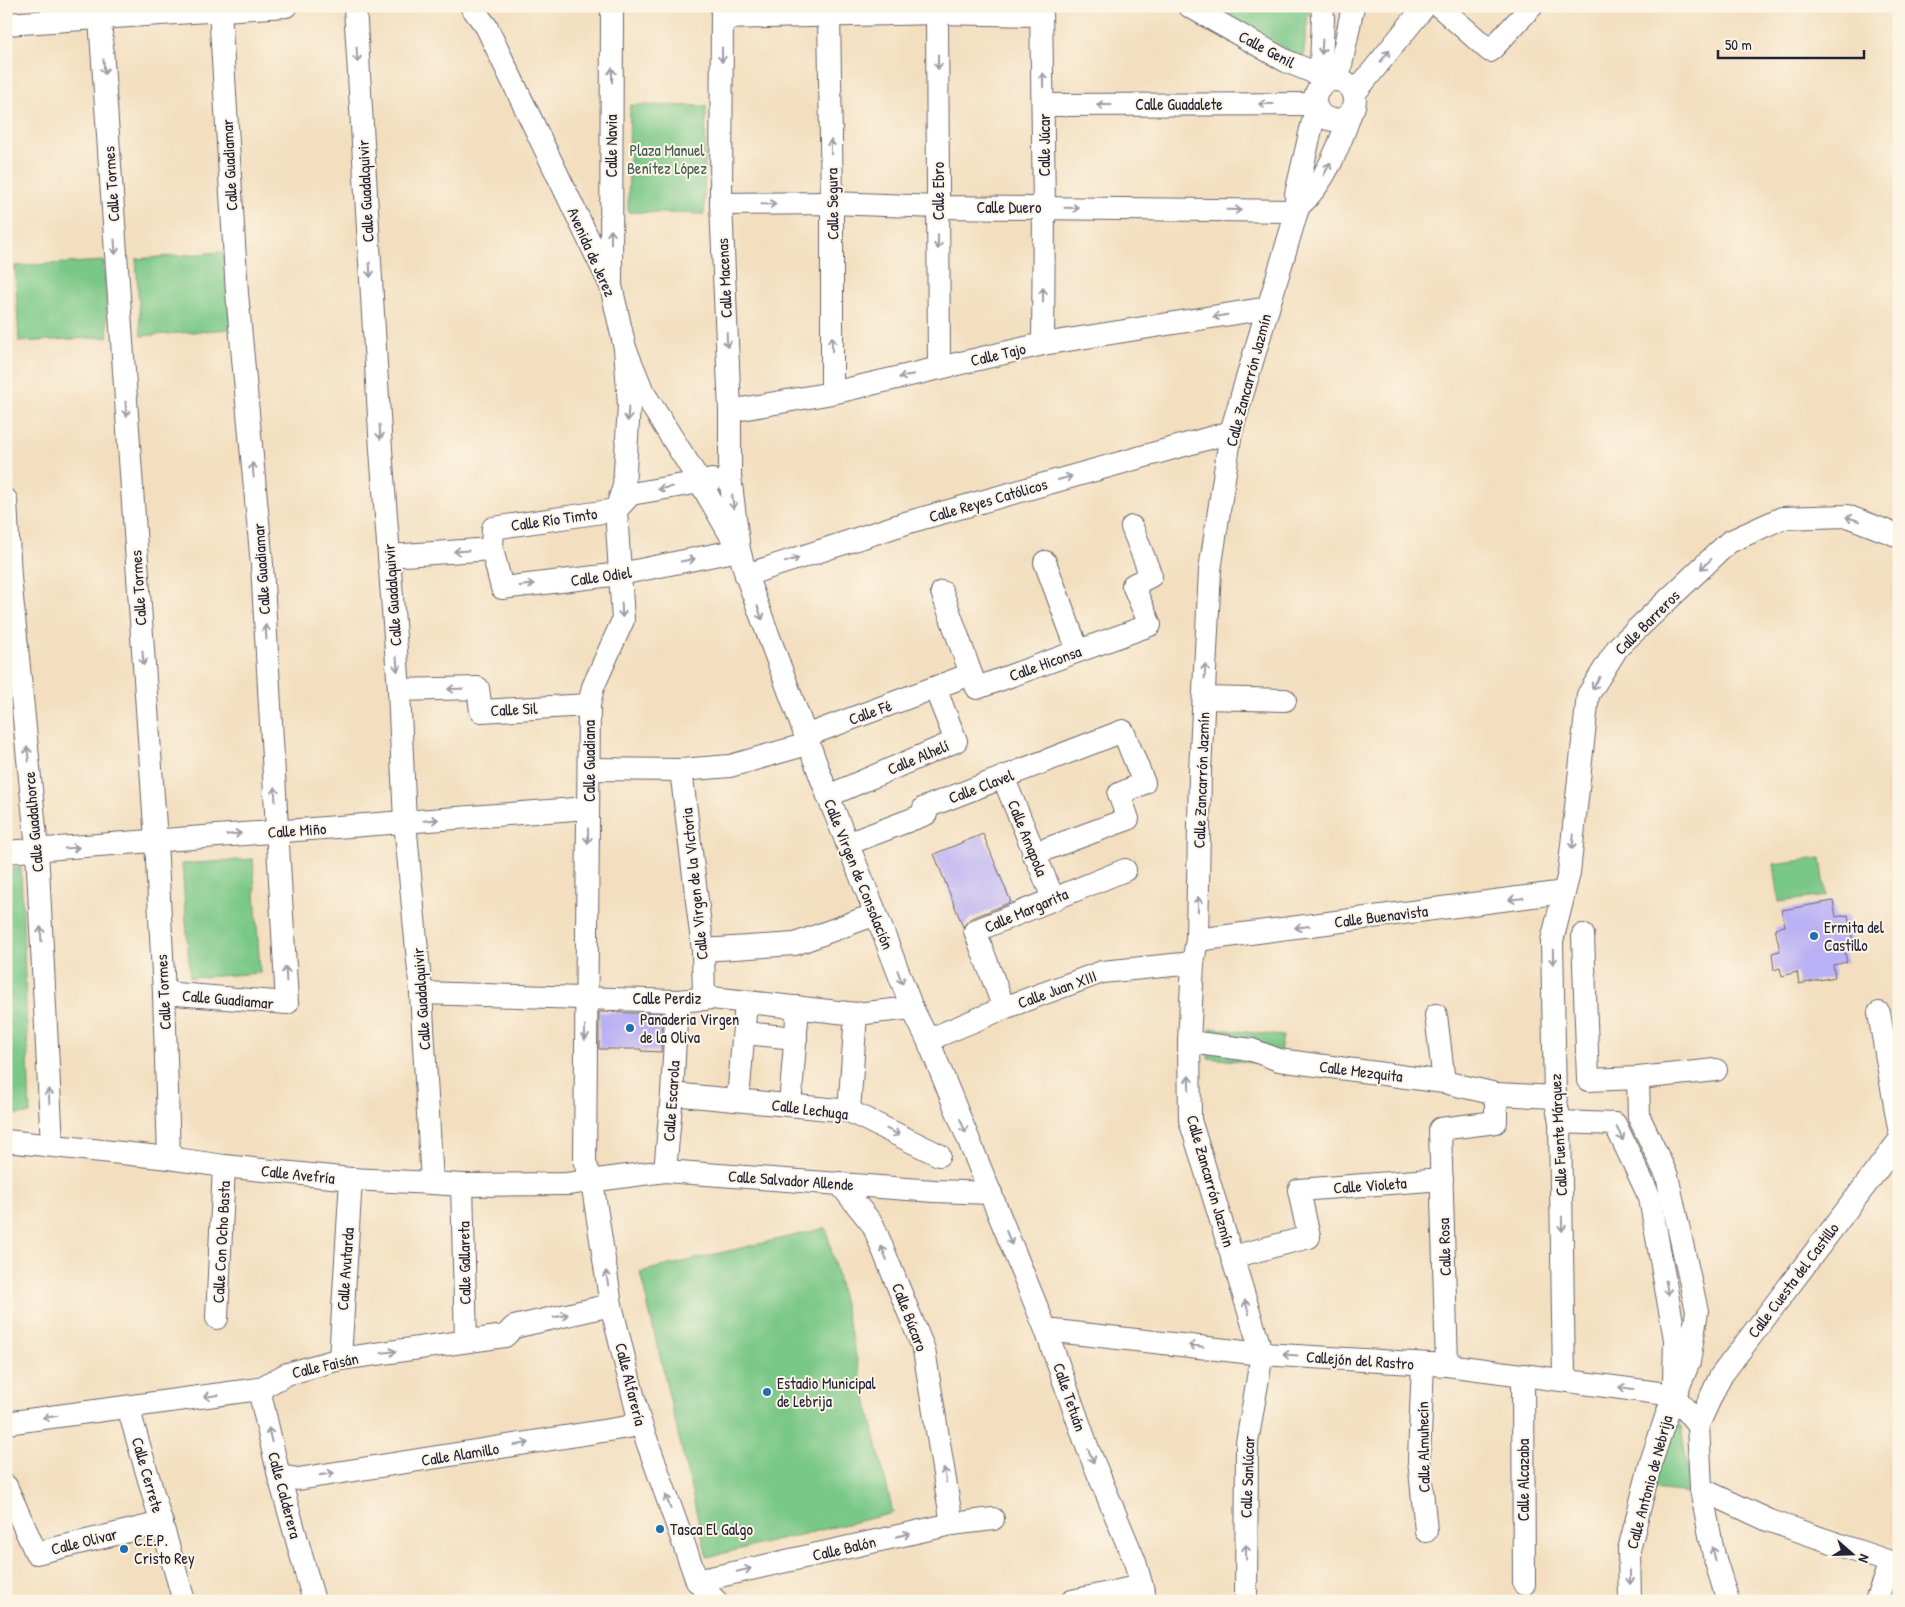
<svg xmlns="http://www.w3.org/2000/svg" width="1905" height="1607" font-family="'Patrick Hand',sans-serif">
<rect width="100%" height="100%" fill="#fcf5e5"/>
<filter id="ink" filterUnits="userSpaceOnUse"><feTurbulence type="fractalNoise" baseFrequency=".02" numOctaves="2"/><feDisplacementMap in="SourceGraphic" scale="10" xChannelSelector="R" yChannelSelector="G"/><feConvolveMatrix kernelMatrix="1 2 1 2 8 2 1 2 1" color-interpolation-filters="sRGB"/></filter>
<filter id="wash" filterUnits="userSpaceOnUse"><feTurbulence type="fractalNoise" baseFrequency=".0096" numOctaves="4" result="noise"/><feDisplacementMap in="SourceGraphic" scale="20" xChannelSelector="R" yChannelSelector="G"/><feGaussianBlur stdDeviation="1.12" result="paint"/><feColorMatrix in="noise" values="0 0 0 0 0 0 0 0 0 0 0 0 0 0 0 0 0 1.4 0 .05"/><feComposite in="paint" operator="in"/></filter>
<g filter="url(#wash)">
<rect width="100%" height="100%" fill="#f3dfc0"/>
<g fill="#7ac887" stroke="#4e7561">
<path d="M1216 6H1309L1303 59Z"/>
<path d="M630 105 706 106 704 214 628 212Z"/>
<path d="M224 252 230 329 141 336 136 259Z"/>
<path d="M104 261 108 337 19 342 15 266Z"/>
<path d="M1821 858 1826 896 1779 902 1774 864Z"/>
<path d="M253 859 260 973 190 978 182 864Z"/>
<path d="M21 868 30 1114 6 1115V869Z"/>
<path d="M1211 1028 1283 1036 1276 1071 1267 1070 1268 1064 1208 1058Z"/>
<path d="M826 1228 893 1513 707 1557 640 1272Z"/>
<path d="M1669 1424 1681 1426 1691 1493 1653 1489Z"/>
</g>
<g id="blocks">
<g fill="#bab0f5">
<path d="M983 834 1011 902 970 919 963 927 934 854Z"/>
<path d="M1833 901 1836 917 1848 915 1853 943 1843 945 1847 962 1833 965 1835 977 1799 984 1797 972 1782 976 1780 968 1774 970 1772 953 1780 951 1775 928 1785 926 1782 910Z"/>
<path d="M599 1012 663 1014 661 1052 641 1051V1049H599Z"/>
</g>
</g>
</g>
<g filter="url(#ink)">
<use href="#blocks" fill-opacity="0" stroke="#6b646a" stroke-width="1"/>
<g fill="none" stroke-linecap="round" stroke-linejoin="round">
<g stroke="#6b646a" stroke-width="24">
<g id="minor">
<path d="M355 6 381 450 399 690 405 822 421 993 432 1183"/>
<path d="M471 6 486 26 611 286 625 348 643 392 700 482 734 541"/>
<path d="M722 6 721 204 730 411V476L739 550 746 575 828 796 876 914 912 1008 928 1040 1046 1330 1088 1449 1135 1562 1146 1601"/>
<path d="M1041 6 1044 207 1043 344"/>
<path d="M1189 6 1286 61 1320 75"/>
<path d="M1439 6 1490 51 1532 6"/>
<path d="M937 13 939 368"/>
<path d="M829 15 832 203V393"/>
<path d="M100 18 156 841 164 993 169 1158"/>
<path d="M722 18 937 13 1041 15"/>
<path d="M6 24 286 6"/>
<circle cx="1335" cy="100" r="20"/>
<path d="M1338 80 1353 6"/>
<path d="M1320 87 1323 18 1322 6"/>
<path d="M1354 94 1425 6"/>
<path d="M1043 105 1315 104"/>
<path d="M721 204 832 203 938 207 1297 211"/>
<path d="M1298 207C1325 183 1338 149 1350 115"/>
<path d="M611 280 612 6"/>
<path d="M625 348 629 406 624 486 616 510 623 620 593 687 589 705 585 1163 592 1181 611 1305 639 1419 697 1581 716 1601"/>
<path d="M730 411 832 393 1043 344 1268 308"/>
<path d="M6 500 10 577 37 849 52 1145"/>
<path d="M492 549 502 588 620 574 739 550"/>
<path d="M389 556 492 549 493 528 616 510 631 494 712 480"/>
<path d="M1045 562 1078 651"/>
<path d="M746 575 909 522 1231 432"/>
<path d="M942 592 971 674"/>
<path d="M399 690 478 688 481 711 589 705"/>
<path d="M1204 698 1285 700"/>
<path d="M805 736 971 674 977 688 1150 625 1133 585 1151 576 1132 527"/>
<path d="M589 769 681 770 730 766 808 744"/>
<path d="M681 770 703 950 704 999"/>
<path d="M1003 777 1053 898"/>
<path d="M828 796 956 741 935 688"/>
<path d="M847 844 926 814 924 808 1123 731 1144 783 1119 794 1128 819 1033 854"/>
<path d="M6 852 588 808"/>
<path d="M1583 935 1588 1080 1638 1078 1716 1070"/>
<path d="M1197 940 1564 892"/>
<path d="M703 950 795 944 876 914"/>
<path d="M164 993 287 1003 262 565 237 293 220 10"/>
<path d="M421 993 677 1001 712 998 856 1014 912 1008"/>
<path d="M1004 1008 975 931 1125 870"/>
<path d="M1879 1013 1899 1128"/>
<path d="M1436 1015 1444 1082"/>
<path d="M744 1033 796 1038"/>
<path d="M928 1040 1004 1008 1102 972 1193 963"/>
<path d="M1189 1042 1252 1050 1279 1060 1444 1082 1496 1094 1555 1097"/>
<path d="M672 1094 849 1111 939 1155"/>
<path d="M738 1100 746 1002"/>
<path d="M790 1105 798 1007"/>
<path d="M849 1111 856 1014"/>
<path d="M1560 1122 1615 1124 1650 1198 1675 1339 1674 1381"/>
<path d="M6 1141 169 1158 224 1166 351 1179 432 1183 462 1185 567 1184 665 1171 934 1191 991 1193"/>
<path d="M665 1171 672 1094 677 1001"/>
<path d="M839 1183 873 1225 924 1350 952 1524"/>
<path d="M462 1185 466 1341"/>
<path d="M1232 1257 1309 1237 1299 1190 1442 1179"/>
<path d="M217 1318 224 1166"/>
<path d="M1046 1330 1262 1354 1447 1365 1674 1395"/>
<path d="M340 1359 351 1179"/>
<path d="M1423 1364 1419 1459 1426 1531"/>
<path d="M1447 1365 1440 1129 1496 1122V1094"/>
<path d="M1523 1375 1524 1584"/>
<path d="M1564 1379 1560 1122 1555 1097 1552 941 1569 873 1588 695 1618 647 1729 542 1782 518 1847 516 1899 536"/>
<path d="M259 1389 279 1476 314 1601"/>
<path d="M1674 1395 1698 1425 1701 1489 1714 1556 1728 1601"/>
<path d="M128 1407 184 1601"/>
<path d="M6 1423 259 1389 287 1374 340 1359 505 1336 514 1327 611 1305"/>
<path d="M1698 1425 1720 1377 1899 1141"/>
<path d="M279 1476 298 1479 628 1427 639 1419"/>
<path d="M6 1486 36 1553 162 1523"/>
<path d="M1701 1489 1770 1521 1899 1565"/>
<path d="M697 1581 952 1524 993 1519"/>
<path d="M1072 1601 1141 1586"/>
<path d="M1246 1601 1247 1443 1262 1354 1190 1120 1189 1042 1193 963 1197 940 1200 771 1210 570 1231 432 1297 211 1296 194 1316 108"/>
<path d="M1630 1601 1629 1550 1651 1462 1667 1414 1689 1362 1697 1311 1667 1176 1639 1117 1638 1078"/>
<path d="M1876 1601 1890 1563"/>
</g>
</g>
<use href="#minor" stroke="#fff" stroke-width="22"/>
</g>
<defs><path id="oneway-shaft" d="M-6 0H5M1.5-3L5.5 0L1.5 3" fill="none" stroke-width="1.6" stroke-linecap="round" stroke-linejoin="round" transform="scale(1.25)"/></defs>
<g stroke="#9c9ca7">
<use href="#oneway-shaft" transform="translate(1322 47) rotate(93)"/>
<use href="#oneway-shaft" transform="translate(357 55) rotate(87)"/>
<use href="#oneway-shaft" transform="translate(722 55) rotate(90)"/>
<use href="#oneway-shaft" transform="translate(1385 56) rotate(-51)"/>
<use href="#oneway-shaft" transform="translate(938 62) rotate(90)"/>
<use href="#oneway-shaft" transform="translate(104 67) rotate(86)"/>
<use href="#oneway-shaft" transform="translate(612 75) rotate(-90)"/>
<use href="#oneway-shaft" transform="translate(1043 80) rotate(-91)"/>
<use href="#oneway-shaft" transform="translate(1266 104) rotate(180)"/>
<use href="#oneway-shaft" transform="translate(1104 105) rotate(180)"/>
<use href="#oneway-shaft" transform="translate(831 147) rotate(-91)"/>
<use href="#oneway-shaft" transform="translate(1327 169) rotate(-63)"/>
<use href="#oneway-shaft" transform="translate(769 204) rotate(-1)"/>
<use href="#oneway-shaft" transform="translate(1072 208) rotate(1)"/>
<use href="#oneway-shaft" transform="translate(1234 210) rotate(1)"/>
<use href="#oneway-shaft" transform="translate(611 237) rotate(-90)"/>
<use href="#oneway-shaft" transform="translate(938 242) rotate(90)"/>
<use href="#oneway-shaft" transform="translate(115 247) rotate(86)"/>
<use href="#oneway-shaft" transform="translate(370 270) rotate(87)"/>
<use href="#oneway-shaft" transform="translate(1043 295) rotate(-90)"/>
<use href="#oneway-shaft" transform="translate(1220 316) rotate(171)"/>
<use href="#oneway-shaft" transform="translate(727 340) rotate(87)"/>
<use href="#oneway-shaft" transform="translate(832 344) rotate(-90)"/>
<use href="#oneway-shaft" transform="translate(906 376) rotate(167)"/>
<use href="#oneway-shaft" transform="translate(126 409) rotate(86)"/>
<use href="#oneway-shaft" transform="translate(628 414) rotate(93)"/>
<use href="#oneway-shaft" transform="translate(380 432) rotate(87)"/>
<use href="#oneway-shaft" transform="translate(253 470) rotate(-95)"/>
<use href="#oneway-shaft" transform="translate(1065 478) rotate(-16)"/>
<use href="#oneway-shaft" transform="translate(665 488) rotate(171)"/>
<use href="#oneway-shaft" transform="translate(733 502) rotate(83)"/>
<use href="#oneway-shaft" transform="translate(1853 519) rotate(-163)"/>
<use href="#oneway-shaft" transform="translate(461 551) rotate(176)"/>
<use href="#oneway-shaft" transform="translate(688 560) rotate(-11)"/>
<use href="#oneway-shaft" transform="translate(792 560) rotate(-18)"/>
<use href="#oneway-shaft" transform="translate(1706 564) rotate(137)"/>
<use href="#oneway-shaft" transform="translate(527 585) rotate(-7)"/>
<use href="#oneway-shaft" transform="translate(622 610) rotate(87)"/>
<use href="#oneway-shaft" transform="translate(760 613) rotate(70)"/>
<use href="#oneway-shaft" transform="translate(266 632) rotate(-93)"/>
<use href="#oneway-shaft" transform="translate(143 658) rotate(86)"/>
<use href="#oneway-shaft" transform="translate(397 664) rotate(86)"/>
<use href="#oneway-shaft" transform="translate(1205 671) rotate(-87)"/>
<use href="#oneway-shaft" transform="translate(1596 683) rotate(122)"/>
<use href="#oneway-shaft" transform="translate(455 689) rotate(179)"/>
<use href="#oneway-shaft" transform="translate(28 754) rotate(-96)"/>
<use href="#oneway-shaft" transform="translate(275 794) rotate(-93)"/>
<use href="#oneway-shaft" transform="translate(431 820) rotate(-5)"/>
<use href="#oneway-shaft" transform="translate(234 834) rotate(-5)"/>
<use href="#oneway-shaft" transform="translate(588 836) rotate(91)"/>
<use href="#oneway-shaft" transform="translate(1573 842) rotate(96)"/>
<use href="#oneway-shaft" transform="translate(72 848) rotate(-4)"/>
<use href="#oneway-shaft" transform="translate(1516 899) rotate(173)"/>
<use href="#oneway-shaft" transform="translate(1198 904) rotate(-89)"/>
<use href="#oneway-shaft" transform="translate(1302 927) rotate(173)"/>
<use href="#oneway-shaft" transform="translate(41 934) rotate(-93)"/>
<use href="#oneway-shaft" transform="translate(1553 957) rotate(89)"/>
<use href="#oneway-shaft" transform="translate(286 974) rotate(-93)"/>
<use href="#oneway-shaft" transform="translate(900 977) rotate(69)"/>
<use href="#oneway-shaft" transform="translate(585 1033) rotate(90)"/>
<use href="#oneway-shaft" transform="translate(1189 1083) rotate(-91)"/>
<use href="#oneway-shaft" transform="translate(49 1096) rotate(-93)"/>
<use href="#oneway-shaft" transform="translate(963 1126) rotate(68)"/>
<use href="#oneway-shaft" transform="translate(893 1132) rotate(26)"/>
<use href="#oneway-shaft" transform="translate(1620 1134) rotate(64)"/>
<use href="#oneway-shaft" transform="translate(1562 1224) rotate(89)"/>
<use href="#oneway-shaft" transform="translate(1009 1238) rotate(68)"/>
<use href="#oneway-shaft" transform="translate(884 1253) rotate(-112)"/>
<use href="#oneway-shaft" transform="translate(607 1278) rotate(-99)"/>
<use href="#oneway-shaft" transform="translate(1667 1288) rotate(80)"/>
<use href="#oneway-shaft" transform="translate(1247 1307) rotate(-107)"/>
<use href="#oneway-shaft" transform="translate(561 1316) rotate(-13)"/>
<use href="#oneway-shaft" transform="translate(1196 1346) rotate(-174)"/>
<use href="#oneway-shaft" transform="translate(389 1352) rotate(-8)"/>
<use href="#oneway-shaft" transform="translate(1290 1355) rotate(-176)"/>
<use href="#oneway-shaft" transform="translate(1626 1388) rotate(-172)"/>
<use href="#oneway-shaft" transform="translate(211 1396) rotate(172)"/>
<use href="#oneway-shaft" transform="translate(50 1417) rotate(173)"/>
<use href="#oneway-shaft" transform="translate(270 1435) rotate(-103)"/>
<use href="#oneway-shaft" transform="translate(522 1444) rotate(-9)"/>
<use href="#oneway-shaft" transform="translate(1091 1456) rotate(68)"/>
<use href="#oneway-shaft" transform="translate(327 1474) rotate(-9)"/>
<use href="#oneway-shaft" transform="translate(945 1475) rotate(-99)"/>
<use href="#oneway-shaft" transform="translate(668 1502) rotate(-110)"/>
<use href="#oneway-shaft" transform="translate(903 1535) rotate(-13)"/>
<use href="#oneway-shaft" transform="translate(1246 1552) rotate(-91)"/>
<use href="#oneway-shaft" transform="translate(1714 1554) rotate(-103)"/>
<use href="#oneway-shaft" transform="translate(744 1570) rotate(-13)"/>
<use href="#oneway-shaft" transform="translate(1630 1577) rotate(89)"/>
</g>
</g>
<g fill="#1f6fb2" stroke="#fcf5e5" stroke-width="2">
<circle cx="1814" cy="936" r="5"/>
<circle cx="630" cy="1028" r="5"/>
<circle cx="767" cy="1392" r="5"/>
<circle cx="660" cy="1529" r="5"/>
<circle cx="124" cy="1549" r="5"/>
</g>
<g text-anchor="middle" stroke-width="4" stroke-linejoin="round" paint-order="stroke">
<g font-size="16" fill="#22223b" stroke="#fcf5e5">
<text transform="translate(1267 49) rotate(28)" y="6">Calle Genil</text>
<text x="1179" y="110">Calle Guadalete</text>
<text transform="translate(1044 145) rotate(-90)" y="6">Calle Júcar</text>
<text transform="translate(611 146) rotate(-90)" y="6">Calle Navia</text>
<text transform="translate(229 165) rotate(-93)" y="6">Calle Guadiamar</text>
<text transform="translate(111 184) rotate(-94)" y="6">Calle Tormes</text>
<text transform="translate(365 191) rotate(-93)" y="6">Calle Guadalquivir</text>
<text transform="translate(938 191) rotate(-90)" y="6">Calle Ebro</text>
<text transform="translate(832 204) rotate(-91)" y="6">Calle Segura</text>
<text x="1009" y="213">Calle Duero</text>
<text transform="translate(592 252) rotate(66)" y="6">Avenida de Jerez</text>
<text transform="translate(724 278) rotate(-93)" y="6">Calle Macenas</text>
<text transform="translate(998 354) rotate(-13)" y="6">Calle Tajo</text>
<text transform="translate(1248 380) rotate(-75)" y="6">Calle Zancarrón Jazmín</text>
<text transform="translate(988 500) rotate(-16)" y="6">Calle Reyes Católicos</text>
<text transform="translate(554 519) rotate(-8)" y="6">Calle Río Timto</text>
<text transform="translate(261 569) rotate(-94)" y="6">Calle Guadiamar</text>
<text transform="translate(601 576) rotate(-8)" y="6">Calle Odiel</text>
<text transform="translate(138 588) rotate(-94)" y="6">Calle Tormes</text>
<text transform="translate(392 595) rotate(-94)" y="6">Calle Guadalquivir</text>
<text transform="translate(1647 622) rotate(-45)" y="6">Calle Barreros</text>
<text transform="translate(1045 663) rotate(-20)" y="6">Calle Hiconsa</text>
<text transform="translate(514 709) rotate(-3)" y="6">Calle Sil</text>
<text transform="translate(870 712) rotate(-20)" y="6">Calle Fé</text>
<text transform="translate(918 757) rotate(-23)" y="6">Calle Alhelí</text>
<text transform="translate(589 761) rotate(-90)" y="6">Calle Guadiana</text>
<text transform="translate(1201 780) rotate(-88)" y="6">Calle Zancarrón Jazmín</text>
<text transform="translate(981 786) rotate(-21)" y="6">Calle Clavel</text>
<text transform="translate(33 822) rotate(-95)" y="6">Calle Guadalhorce</text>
<text transform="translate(297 830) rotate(-4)" y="6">Calle Miño</text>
<text transform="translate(1028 838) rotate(68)" y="6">Calle Amapola</text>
<text transform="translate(859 874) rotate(68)" y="6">Calle Virgen de Consolación</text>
<text transform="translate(694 884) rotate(-96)" y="6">Calle Virgen de la Victoria</text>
<text transform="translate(1026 910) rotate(-23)" y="6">Calle Margarita</text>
<text transform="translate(1381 916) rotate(-7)" y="6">Calle Buenavista</text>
<text transform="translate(1057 989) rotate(-20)" y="6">Calle Juan XIII</text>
<text transform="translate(163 992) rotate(-93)" y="6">Calle Tormes</text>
<text x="667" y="1004">Calle Perdiz</text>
<text transform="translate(228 999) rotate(5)" y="6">Calle Guadiamar</text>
<text transform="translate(421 999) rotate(-94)" y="6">Calle Guadalquivir</text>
<text transform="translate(1361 1071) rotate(7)" y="6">Calle Mezquita</text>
<text transform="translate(671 1101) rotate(-86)" y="6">Calle Escarola</text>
<text transform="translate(810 1109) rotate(7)" y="6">Calle Lechuga</text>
<text transform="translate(1558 1135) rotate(-93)" y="6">Calle Fuente Márquez</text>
<text transform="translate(298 1174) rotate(6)" y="6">Calle Avefría</text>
<text transform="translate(791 1180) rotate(4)" y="6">Calle Salvador Allende</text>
<text transform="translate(1211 1181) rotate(74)" y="6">Calle Zancarrón Jazmín</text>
<text transform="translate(1370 1185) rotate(-4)" y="6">Calle Violeta</text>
<text transform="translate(221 1242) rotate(-87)" y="6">Calle Con Ocho Basta</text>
<text transform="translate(1444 1247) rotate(-92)" y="6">Calle Rosa</text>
<text transform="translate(464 1263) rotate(-91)" y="6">Calle Gallareta</text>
<text transform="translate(345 1269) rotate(-86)" y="6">Calle Avutarda</text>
<text transform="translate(1793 1280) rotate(-53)" y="6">Calle Cuesta del Castillo</text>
<text transform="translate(910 1317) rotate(69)" y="6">Calle Búcaro</text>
<text transform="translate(1360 1360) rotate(4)" y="6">Callejón del Rastro</text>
<text transform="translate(325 1365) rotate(-13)" y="6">Calle Faisán</text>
<text transform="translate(631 1384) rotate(76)" y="6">Calle Alfarería</text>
<text transform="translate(1070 1397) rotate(71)" y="6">Calle Tetuán</text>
<text transform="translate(1423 1447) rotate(-91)" y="6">Calle Almuhecín</text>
<text transform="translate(460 1454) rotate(-9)" y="6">Calle Alamillo</text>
<text transform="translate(148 1475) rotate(74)" y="6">Calle Cerrete</text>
<text transform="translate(1247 1477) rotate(-88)" y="6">Calle Sanlúcar</text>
<text transform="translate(1523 1480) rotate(-90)" y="6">Calle Alcazaba</text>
<text transform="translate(1649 1482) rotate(-75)" y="6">Calle Antonio de Nebrija</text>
<text transform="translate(285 1495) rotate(75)" y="6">Calle Calderera</text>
<text transform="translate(84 1541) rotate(-14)" y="6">Calle Olivar</text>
<text transform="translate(844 1548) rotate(-13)" y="6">Calle Balón</text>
</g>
<g font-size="16" fill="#415c56" stroke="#fcf5e5">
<text x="667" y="156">Plaza Manuel<tspan x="667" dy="18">Benítez López</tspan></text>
</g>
<g font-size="16" fill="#22223b" stroke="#fcf5e5" text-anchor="start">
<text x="1824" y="933">Ermita del<tspan x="1824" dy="18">Castillo</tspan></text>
<text x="640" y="1025">Panaderia Virgen<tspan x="640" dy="18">de la Oliva</tspan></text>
<text x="777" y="1389">Estadio Municipal<tspan x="777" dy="18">de Lebrija</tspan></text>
<text x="670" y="1535">Tasca El Galgo</text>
<text x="134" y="1546">C.E.P.<tspan x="134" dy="18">Cristo Rey</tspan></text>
</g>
</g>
<rect width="1905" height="1607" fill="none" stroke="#fcf5e5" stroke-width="25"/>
<g transform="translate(1852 1554) rotate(110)" stroke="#fcf5e5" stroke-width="4" paint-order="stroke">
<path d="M0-4L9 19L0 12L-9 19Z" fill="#22223b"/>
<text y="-8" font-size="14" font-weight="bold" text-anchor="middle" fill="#22223b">N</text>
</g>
<path d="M1718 50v8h146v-8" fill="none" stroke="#22223b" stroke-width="2.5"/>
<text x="1725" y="50" font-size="15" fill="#22223b" stroke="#fcf5e5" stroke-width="4" paint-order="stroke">50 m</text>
</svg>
